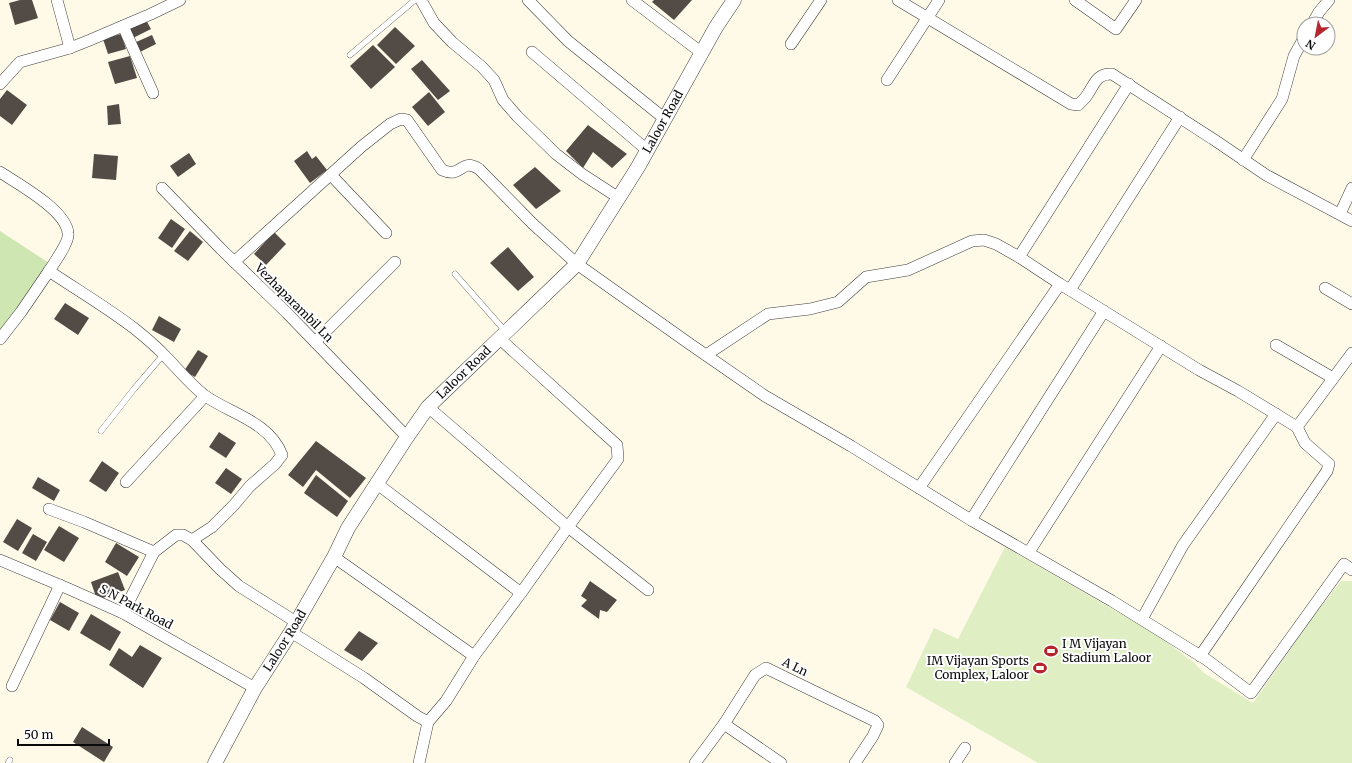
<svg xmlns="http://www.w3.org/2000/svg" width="1352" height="763" font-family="Merriweather,serif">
<rect width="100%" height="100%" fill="#fffae7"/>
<path fill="#cee7b2" d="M0 231 49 263 0 337Z"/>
<path fill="#e0eec4" d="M1005 547 1159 636 1194 663 1204 673 1253 703 1313 617 1341 581H1352V763H1038L906 687 934 628 958 639Z"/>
<g fill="#524b46">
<path d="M20 0H32L38 18 15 25 9 3Z"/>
<path d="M654 0H692L674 20 652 2Z"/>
<path d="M146 20 151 29 133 38 129 29Z"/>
<path d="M395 27 415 46 396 64 377 45Z"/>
<path d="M121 34 126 49 108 54 103 39Z"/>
<path d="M152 35 156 44 138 53 134 43Z"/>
<path d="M373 45 395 67 371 89 350 66Z"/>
<path d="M130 56 137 78 115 84 108 62Z"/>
<path d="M422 60 450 91 438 100 411 69Z"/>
<path d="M7 90 27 105 12 125 0 116V99Z"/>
<path d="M429 92 445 112 428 126 412 107Z"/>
<path d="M119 104 121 124 108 125 107 106Z"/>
<path d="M588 125 627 154 612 168 593 152 583 168 566 151Z"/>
<path d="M307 151 312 159 316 156 327 170 310 183 294 161Z"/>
<path d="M189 153 196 164 178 177 170 166Z"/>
<path d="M94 154 118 156 116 180 92 178Z"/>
<path d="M535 167 561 191 536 209 513 185Z"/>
<path d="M171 219 185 229 172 248 158 238Z"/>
<path d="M190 231 203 242 188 261 174 251Z"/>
<path d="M274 232 286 244 266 265 254 254Z"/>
<path d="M508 247 534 277 518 291 490 263Z"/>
<path d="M65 303 89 318 78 335 54 319Z"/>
<path d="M159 316 181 329 174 342 152 330Z"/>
<path d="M198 350 208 356 195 377 184 371Z"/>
<path d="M219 432 236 443 226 458 209 447Z"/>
<path d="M316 441 366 478 350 498 316 470 303 487 288 475Z"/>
<path d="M102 461 119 473 106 492 89 481Z"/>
<path d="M226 468 242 479 231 494 215 483Z"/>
<path d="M316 475 348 501 337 517 304 493Z"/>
<path d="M38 477 60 490 54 501 32 488Z"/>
<path d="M17 519 32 528 18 551 3 542Z"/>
<path d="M59 526 79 538 64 562 44 550Z"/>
<path d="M33 534 47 542 36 561 22 553Z"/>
<path d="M116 543 139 557 127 576 105 562Z"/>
<path d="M118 572 125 590 97 600 91 582Z"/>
<path d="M590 581 617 600 607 612 600 610 599 619 581 606 587 600 581 596Z"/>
<path d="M60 602 79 613 69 631 50 620Z"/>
<path d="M91 614 121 632 110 651 80 633Z"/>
<path d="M359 631 378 643 362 661 344 650Z"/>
<path d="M140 645 162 658 143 688 109 665 119 648 132 657Z"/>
<path d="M82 727 113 747 104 762 73 742Z"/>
</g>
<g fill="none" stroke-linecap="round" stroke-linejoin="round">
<g stroke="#3d3d3d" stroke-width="6">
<g id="service">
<path d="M350 55 415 0"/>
<path d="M455 274 506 332"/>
<path d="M101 431 134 389 164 354"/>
<path d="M8 763 10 760"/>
</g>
</g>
<g stroke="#3d3d3d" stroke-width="12">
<g id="minor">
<path d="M57 0 70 48"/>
<path d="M421 0 434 23 452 42 482 67 494 80 503 100 517 116 556 154 582 174 619 198"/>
<path d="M528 0 568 41 665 119"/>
<path d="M632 0 702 53"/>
<path d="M898 0 1071 104 1078 105C1080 103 1083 100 1085 98 1094 87 1095 73 1112 74L1213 139 1266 175 1352 221"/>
<path d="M1075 0 1116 29 1136 0"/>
<path d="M1312 24 1319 12 1329 0"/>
<path d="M123 26 153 93"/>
<path d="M791 44 821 0"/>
<path d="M532 52 647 150"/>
<path d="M887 80 939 0"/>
<path d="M0 84 20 62 70 48 90 40 151 14 180 0"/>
<path d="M1243 160 1282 99 1294 56 1304 38"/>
<path d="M0 172C18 184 66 210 68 233 70 241 54 263 49 271"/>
<path d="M331 175 386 233"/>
<path d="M162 188 221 249 287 313 407 437"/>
<path d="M1340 214 1352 188"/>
<path d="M1019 257 1129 84"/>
<path d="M234 262 361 147 390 124 401 119 407 120 442 170C463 179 460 157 479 169L533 224 577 264 687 342 765 396 851 446 971 520 1112 601 1207 660 1251 693 1344 564 1352 570"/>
<path d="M1325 288 1352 304"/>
<path d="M1070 290 1180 117"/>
<path d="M0 339 21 312 49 271C77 290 108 308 135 329 145 337 156 346 165 356 178 369 189 383 204 395 230 414 269 421 282 455L275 464 250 486 234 505 212 527 192 540"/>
<path d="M315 342 395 262"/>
<path d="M1276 345 1333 378"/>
<path d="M706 355 768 314 810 309 838 302 866 277 908 270 972 241 984 240 996 244 1019 257 1060 284 1199 370 1238 391 1297 427 1305 443 1329 464 1327 471 1200 656"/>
<path d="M428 407 568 527 618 459 617 445 500 339"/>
<path d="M1297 427 1352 353"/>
<path d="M126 482 205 396"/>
<path d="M376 483 521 593 474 656"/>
<path d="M919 488 1060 284"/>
<path d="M49 509 84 522 154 552"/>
<path d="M971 520 1104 311"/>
<path d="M1029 552 1161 346"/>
<path d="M0 560 69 589 123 613 255 688"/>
<path d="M521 593 568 527 648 590"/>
<path d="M123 613 154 552 176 535H183L192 540 220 569 239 586 296 622"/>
<path d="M1142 619 1183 545 1276 414"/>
<path d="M291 632 364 678 417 716 428 722 446 701 474 656 334 557"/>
<path d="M12 686 60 585"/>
<path d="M724 724 781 763"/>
<path d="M419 763 428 722"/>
<path d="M695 763 724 724 755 675 766 668 875 721 878 725 873 736 855 763"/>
<path d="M955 763 965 748"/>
</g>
</g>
<g stroke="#3d3d3d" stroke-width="15">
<g id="tertiary">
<path id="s1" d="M215 763 255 688 291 632 334 557 348 528 407 437 428 407 577 264 638 167 716 27 734 0"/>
</g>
</g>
<use href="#service" stroke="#fff" stroke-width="5.5"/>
<use href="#minor" stroke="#fff" stroke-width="11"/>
<use href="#tertiary" stroke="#fff" stroke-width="14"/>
</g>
<defs>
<g id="stadium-bare" transform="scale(1.08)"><path d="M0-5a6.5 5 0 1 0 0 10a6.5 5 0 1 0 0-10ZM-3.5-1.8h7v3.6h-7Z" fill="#b6252c" stroke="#fff" stroke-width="2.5" paint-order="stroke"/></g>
</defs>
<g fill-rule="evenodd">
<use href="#stadium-bare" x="1051" y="651"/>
<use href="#stadium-bare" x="1040" y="668"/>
</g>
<g text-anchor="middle" stroke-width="4" stroke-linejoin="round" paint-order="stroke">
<g font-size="12" fill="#0a0a0a" stroke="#fff">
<text dy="4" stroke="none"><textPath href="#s1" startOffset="788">Laloor Road</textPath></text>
<text transform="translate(294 303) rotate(45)" y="4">Vezhaparambil Ln</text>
<text dy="4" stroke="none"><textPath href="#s1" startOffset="465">Laloor Road</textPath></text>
<text transform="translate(136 607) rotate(28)" y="4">S N Park Road</text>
<text dy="4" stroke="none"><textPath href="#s1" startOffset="141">Laloor Road</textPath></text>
<text transform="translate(795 667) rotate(26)" y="4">A Ln</text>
</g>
<g font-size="12" fill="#0a0a0a" stroke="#fff" text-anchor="start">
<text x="1062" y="648">I M Vijayan<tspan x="1062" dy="14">Stadium Laloor</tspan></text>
<text x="1029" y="665" text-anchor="end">IM Vijayan Sports<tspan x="1029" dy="14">Complex, Laloor</tspan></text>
</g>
</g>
<g transform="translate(1316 36) rotate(212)"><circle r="19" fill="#ffffff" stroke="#9d9d9d"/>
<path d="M0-3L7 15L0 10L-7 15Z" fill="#b6252c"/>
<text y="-6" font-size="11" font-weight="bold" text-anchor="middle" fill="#0a0a0a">N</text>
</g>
<path d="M18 739v6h91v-6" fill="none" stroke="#0a0a0a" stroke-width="2"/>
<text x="24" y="739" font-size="12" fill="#0a0a0a" stroke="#ffffff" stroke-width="3" paint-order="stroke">50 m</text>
</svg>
